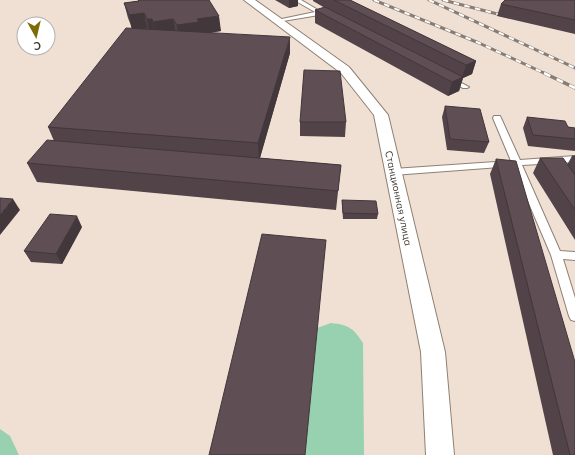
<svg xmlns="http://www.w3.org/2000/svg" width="575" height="455" font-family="Mulish,sans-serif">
<rect width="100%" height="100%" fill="#f0e0d4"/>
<g fill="#97d1b0">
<path d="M331 323C349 325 353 328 363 343L364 455H286L317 328Z"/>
<path d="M0 429 10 436 19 455H0Z"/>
</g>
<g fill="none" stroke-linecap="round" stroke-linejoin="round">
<g stroke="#8e8074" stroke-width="2">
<g id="lane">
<path d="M294 0H301L330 17 327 19 319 15 277 22V20L315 12Z"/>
<path d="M450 77 467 86 469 87 467 88H463L448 80 447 79Z"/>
<path d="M494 116H500L501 118 520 160 575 156V162L522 165 560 251 575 252V260L563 259 575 298V321L571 320 569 316 551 255 513 166 393 175 389 172 393 169 511 161 493 118Z"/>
</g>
</g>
<g stroke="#8e8074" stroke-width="2">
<path id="street" d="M244 0H255L349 67 388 115 445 352 454 455H426L421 352 374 115 341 73Z"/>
</g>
<use href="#lane" fill="#fff" fill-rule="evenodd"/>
<use href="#street" fill="#fff" fill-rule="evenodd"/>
<g stroke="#877d75" stroke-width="3">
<g id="rail-far1">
<path d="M374 0 479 43 546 74"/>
<path d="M429 0 575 68"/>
<path d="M443 0 509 17"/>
</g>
</g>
<g stroke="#877d75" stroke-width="3.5">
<path id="rail" d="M544 73 575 88"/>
</g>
<use href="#rail-far1" stroke="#fff" stroke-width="2" stroke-dasharray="5.5" stroke-linecap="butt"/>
<use href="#rail" stroke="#fff" stroke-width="2.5" stroke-dasharray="7" stroke-linecap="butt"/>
</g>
<g fill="#524348">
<path d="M138 0H209L221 31 209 33 290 53 260 158 341 165 336 210 37 182 27 163 54 141 48 127 132 28 128 18 124 3 138 1Z"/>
<path d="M275 0H298V6L289 8Z"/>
<path d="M313 0H350L476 61 472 74 463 78 459 91 448 96 315 23V10L325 8 313 1Z"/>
<path d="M575 0V34L497 16 501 4Z"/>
<path d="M445 106 489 142 484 153 447 150 442 117Z"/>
<path d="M527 117 568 127 575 128V151L528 146 523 128Z"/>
<path d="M300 122H346L345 137 300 136Z"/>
<path d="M572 156H575V240L533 173 540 158 567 165Z"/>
<path d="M496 159 575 455H553L490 174Z"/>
<path d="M342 200 378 214 377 219H343L342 206Z"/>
<path d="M82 227 62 264 31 262 24 251Z"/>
</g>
<g fill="#42373b">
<path d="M289 0H298V6L289 8Z"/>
<path d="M144 13 147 28 132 31 129 15Z"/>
<path d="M219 16 221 31 200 34 179 41 177 25 197 19Z"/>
<path d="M147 19H152L155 34 150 35Z"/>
<path d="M173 19 176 34 156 37 153 22Z"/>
<path d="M290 37V53L259 161 258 143Z"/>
<path d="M476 61 472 74 463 78 459 91 448 96 452 82 462 78 466 65Z"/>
<path d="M13 199 20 210 0 235V215Z"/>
<path d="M77 216 82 227 62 264 56 254Z"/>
</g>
<g fill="#5f4e54" stroke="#42373b">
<path d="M139 0H209L219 16 197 19 199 22 177 25 173 19 153 22 152 19H147L144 13 129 15 124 3 139 1Z"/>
<path d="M334 0H350L476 61 466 65Z"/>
<path d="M505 0H575V20L501 4Z"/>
<path d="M325 7 463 77 452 82 315 10Z"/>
<path d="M126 28 290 37 258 143 48 127Z"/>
<path d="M304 70 340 71 346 122H300Z"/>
<path d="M445 106 480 109 489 142 450 139Z"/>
<path d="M527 117 565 121 568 127 575 128V139L533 135Z"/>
<path d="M47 140 341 165 338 191 27 163Z"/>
<path d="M572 156H575V160Z"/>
<path d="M540 158H563L575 175V210Z"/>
<path d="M496 159 516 161 575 362V455H570Z"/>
<path d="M0 198 13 199 0 215Z"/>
<path d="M342 200 376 201 378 214 343 213Z"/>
<path d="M50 214 77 216 56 254 24 251Z"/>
<path d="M262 234 326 240 305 455H209Z"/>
</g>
<g text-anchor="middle" stroke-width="4" stroke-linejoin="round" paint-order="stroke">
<g font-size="10" fill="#3e3833" stroke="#fff">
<text transform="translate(399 198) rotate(78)" y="4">Станционная улица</text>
</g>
</g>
<g transform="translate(36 36) rotate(172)"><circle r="19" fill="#ffffff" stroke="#b2afad"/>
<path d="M0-3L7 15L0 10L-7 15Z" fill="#7d6c05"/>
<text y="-6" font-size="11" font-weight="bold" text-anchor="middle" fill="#3e3833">С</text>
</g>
</svg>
